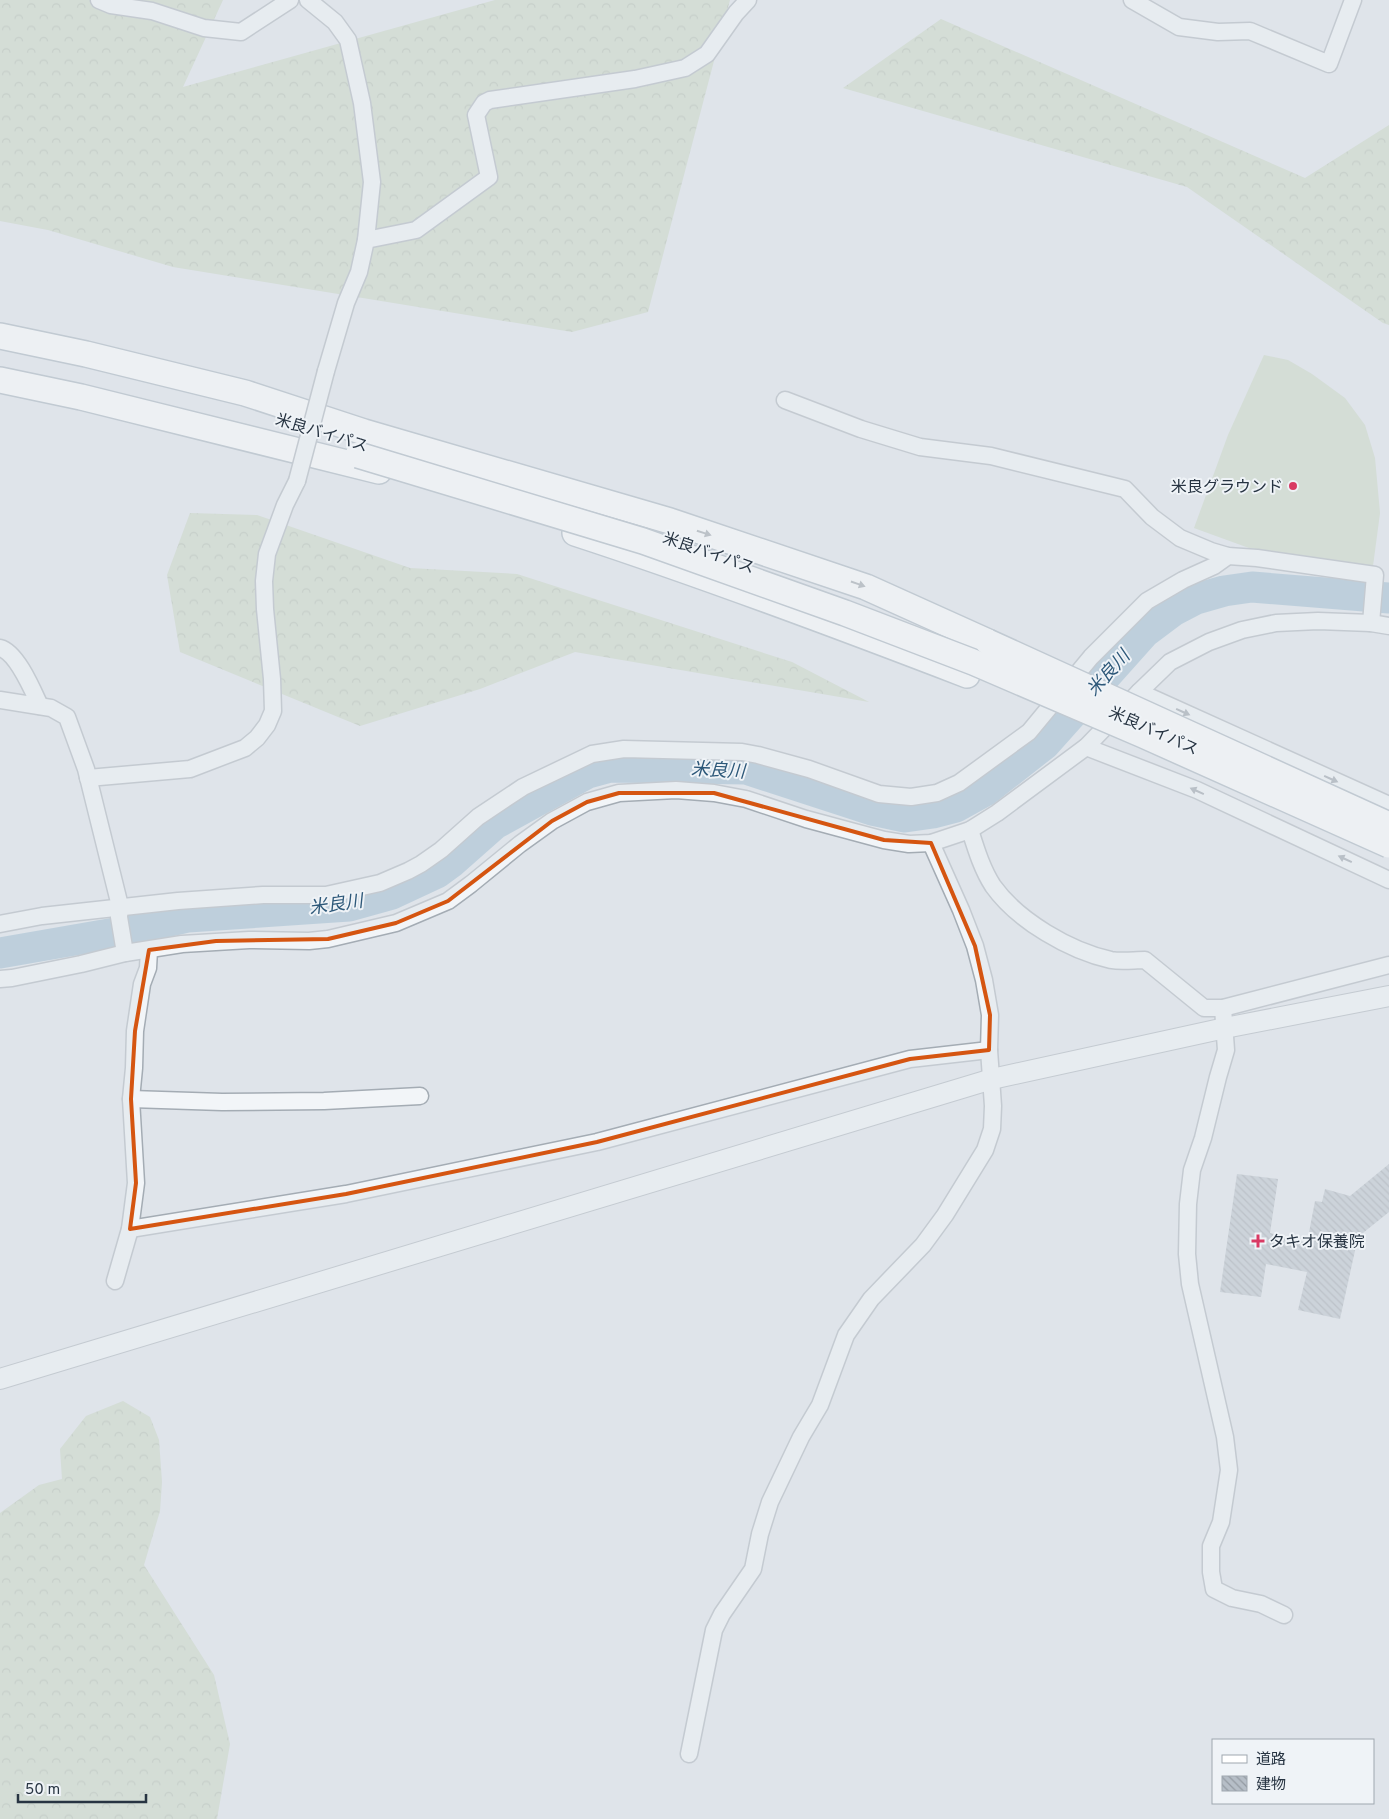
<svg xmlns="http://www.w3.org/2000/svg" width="1389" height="1819" font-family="Overpass,'Noto Sans JP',sans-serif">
<defs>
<pattern id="forest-crowns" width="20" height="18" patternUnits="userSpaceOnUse" patternTransform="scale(1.25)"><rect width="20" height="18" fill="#c7d4bf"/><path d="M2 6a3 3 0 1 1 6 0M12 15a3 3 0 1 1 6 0" fill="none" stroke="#abb7a5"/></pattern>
<pattern id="building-back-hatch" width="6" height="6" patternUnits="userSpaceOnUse" patternTransform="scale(1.25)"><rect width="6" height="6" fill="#b6bec7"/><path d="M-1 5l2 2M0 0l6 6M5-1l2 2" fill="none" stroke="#949ba3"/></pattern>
</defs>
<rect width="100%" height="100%" fill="#dfe4ea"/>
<g fill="url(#forest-crowns)">
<path d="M0 0H223L183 87 495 0H730L648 312 572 332 173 267 48 230 0 221Z"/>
<path d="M941 19 1305 178 1389 125V325L1383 323 1187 187 843 88Z"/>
<path d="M190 513 257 515 410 568 517 574 792 662 869 702 575 652 480 689 360 726 180 652 167 575Z"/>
<path d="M123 1401 150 1417 159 1440 162 1482 160 1511 144 1565 214 1675 230 1744 217 1819H0V1513L39 1485 62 1479 60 1449 86 1416Z"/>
</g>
<path fill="#c7d4bf" d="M1264 355 1288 360 1312 374 1345 398 1365 425 1375 458 1380 513 1373 566 1249 548 1194 528 1228 435Z"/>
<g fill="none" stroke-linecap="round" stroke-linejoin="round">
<path stroke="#97b7cd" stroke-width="31" d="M0 953 132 930 188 917 349 906 392 894 437 873 452 862 495 824 588 773 610 767 746 769 872 810 905 817 933 813 956 807 985 791 1045 744 1145 632 1173 611 1196 599 1224 591 1252 587 1389 598"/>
</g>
<path fill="url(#building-back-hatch)" d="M1389 1164V1212L1358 1237 1340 1319 1298 1310 1307 1272 1266 1264 1261 1297 1220 1292 1237 1174 1278 1179 1270 1233 1307 1243 1315 1201 1322 1202 1325 1189 1350 1196Z"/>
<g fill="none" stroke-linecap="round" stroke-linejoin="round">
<g stroke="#a4acb4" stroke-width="19">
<g id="minor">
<path d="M99 0 111 5 152 11 204 28 241 32 290 0"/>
<path d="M308 0 335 22 348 40 362 103 372 182 366 240"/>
<path d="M1132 0 1179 27 1218 32 1250 31 1329 64 1353 0"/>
<path d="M326 371 346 303 359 272 366 240 416 230 489 177 476 115 484 103 490 100 635 79 685 68 707 54 736 13 748 0"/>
<path d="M785 400 861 429 920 447 991 456 1125 489 1152 517 1180 538 1211 551 1228 556 1257 558 1375 575 1371 623"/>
<path d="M0 648C17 652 33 691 40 706"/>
<path d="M1139 692 1389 805"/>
<path d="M0 700 51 708 67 717 86 769 120 906 119 917 125 953"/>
<path d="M1086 747 1197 790 1389 880"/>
<path d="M88 778 190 769 245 748 257 738 267 725 273 711 272 679 265 609 264 581 267 554 285 505 297 481"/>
<path d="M970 830C976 849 982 869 993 886 1018 921 1070 951 1111 960 1122 962 1134 960 1145 960L1204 1008H1223L1389 965"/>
<path d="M0 924 42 916 178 901 263 895H326L380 883 408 871 421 864 441 850 478 817 523 787 592 754 624 749 742 752 758 755 809 769 879 794 911 797 937 793 959 783 1029 732 1091 657 1147 601 1183 580 1214 566 1228 556"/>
<path d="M0 979 12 978 81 964 125 953 182 944 249 940 309 941 328 939 396 923 448 901 471 884 520 844 552 821 587 802 619 793 676 790 714 793 746 799 806 819 884 840 909 844 931 843 970 830 997 813 1086 747 1139 692 1170 662 1209 642 1242 630 1276 623 1318 621 1371 623 1389 626"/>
<path d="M1223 1008 1226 1050 1218 1077 1203 1138 1192 1170 1188 1204 1187 1254 1190 1284 1225 1437 1229 1470 1221 1522 1211 1546V1572L1214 1589 1232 1598 1261 1604 1284 1615"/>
<path d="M131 1099 222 1102 324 1101 420 1096"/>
<path d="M130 1229 346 1194 597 1142 910 1059 989 1050"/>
<path d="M115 1281 130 1229 136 1183 131 1099 134 1068 135 1031 142 984 148 968 149 950"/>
<path d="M689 1754 714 1630 722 1614 753 1569 760 1534 770 1502 801 1437 820 1405 846 1335 871 1299 923 1245 945 1215 985 1150 992 1129 993 1106 989 1050 990 1015 984 980 975 946 961 910 931 843"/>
</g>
</g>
<g stroke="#a4acb4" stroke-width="22">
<path id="tertiary" d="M0 1379 992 1079 1225 1028 1389 996"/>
</g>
<g stroke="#9daab6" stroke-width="28">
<g id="primary">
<path d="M0 336 86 354 245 393 364 432 670 521 866 587 988 642"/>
<path d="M0 380 81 397 379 471"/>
<path d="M575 533C707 576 837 625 967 675"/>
</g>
</g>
<use href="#minor" stroke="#f2f5f8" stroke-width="16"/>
<use href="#tertiary" stroke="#f2f5f8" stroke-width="20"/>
<use href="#primary" stroke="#fff" stroke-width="25"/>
<g stroke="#a4acb4" stroke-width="19" stroke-linecap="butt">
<path id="minor-bridge" d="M297 481 326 371"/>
</g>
<g stroke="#9daab6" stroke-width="28" stroke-linecap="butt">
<g id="primary-bridge">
<path d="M358 455 643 541 845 613 973 662 1143 735 1389 845"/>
<path d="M988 642 1389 825"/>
</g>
</g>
<use href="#minor-bridge" stroke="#f2f5f8" stroke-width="16"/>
<use href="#primary-bridge" stroke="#fff" stroke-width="25"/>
</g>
<defs><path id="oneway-solid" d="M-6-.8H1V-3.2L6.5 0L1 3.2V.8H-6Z" transform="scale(1.25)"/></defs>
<g fill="#939aa0">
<use href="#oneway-solid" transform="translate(704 533) rotate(18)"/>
<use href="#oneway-solid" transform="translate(858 584) rotate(19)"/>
</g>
<g fill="#8c949d">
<use href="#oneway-solid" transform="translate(1183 712) rotate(24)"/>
<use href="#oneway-solid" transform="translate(1331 779) rotate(24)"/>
<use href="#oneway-solid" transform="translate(1197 791) rotate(-156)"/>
<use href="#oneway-solid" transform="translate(1345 859) rotate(-155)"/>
</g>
<path d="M0 0H1389V1819H0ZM619 793H714L884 840 931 843 975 946 990 1015 989 1050 910 1059 597 1142 346 1194 130 1229 136 1183 131 1099 135 1031 149 950 216 941 328 939 396 923 448 901 552 821 587 802Z" fill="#dfe4ea" fill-opacity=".55" fill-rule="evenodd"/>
<path fill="none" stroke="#d55511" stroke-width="4" stroke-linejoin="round" d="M619 793H714L884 840 931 843 975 946 990 1015 989 1050 910 1059 597 1142 346 1194 130 1229 136 1183 131 1099 135 1031 149 950 216 941 328 939 396 923 448 901 552 821 587 802Z"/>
<g fill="#d93a64" stroke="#eff3f7" stroke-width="2">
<circle cx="1293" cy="486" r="5"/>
<path d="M1255.5 1233.5h5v5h5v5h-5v5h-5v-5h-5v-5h5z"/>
</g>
<g text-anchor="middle" stroke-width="4" stroke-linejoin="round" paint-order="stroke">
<g font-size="16" fill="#273442" stroke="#eff3f7">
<text transform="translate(322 432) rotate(17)" y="6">米良バイパス</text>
<text transform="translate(709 552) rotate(19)" y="6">米良バイパス</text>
<text transform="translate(1154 730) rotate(24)" y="6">米良バイパス</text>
</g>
<g font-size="16" fill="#273442" stroke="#eff3f7" text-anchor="end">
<text x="1283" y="492">米良グラウンド</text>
<text x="1269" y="1247" text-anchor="start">タキオ保養院</text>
</g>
<g font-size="18" font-style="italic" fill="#2d5879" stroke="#eff3f7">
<text transform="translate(1108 673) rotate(-48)" y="6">米良川</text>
<text transform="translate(718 770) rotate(3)" y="6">米良川</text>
<text transform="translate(336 904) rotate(-8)" y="6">米良川</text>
</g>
</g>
<rect x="1212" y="1739" width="162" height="65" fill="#eff3f7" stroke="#9fa7af"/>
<rect x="1222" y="1755" width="25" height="8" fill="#ffffff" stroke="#9fa7af"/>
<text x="1256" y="1764" font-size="15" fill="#273442">道路</text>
<rect x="1222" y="1776" width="25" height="15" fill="url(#building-back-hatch)" stroke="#9fa7af"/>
<text x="1256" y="1789" font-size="15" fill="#273442">建物</text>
<path d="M18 1794v8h128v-8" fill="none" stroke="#273442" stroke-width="2.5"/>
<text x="25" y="1794" font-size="15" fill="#273442" stroke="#eff3f7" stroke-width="4" paint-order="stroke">50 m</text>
</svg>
